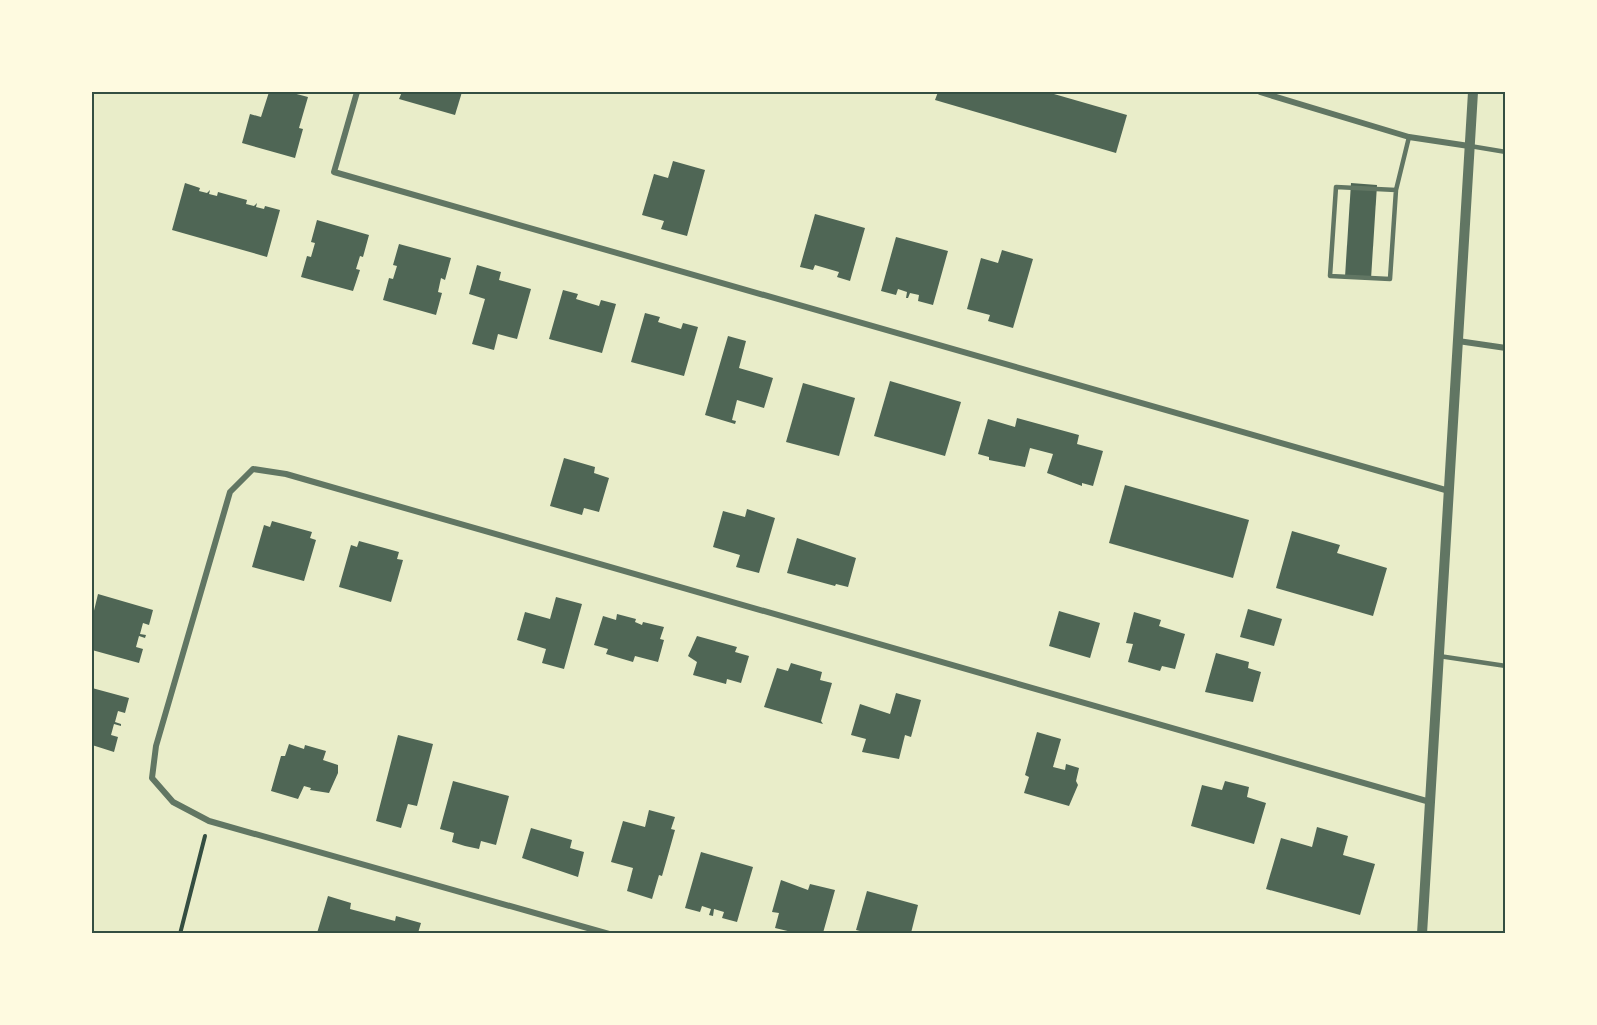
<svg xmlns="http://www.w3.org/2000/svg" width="1597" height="1025" font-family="'Sofia Sans Condensed',sans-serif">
<rect width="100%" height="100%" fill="#e9edc9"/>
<g fill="#4f6655">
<path d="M269 92H289L308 97 299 128 303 129 295 158 242 143 250 114 261 117Z"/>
<path d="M402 92H462L455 115 399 99Z"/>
<path d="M938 92H1047L1127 115 1116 153 935 100Z"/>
<path d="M673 161 705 170 687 236 661 229 664 221 642 215 654 174 668 178Z"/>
<path d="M185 183 200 188 199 191 207 193 210 190 209 194 217 196 218 192 247 200 246 204 254 206 257 203 256 207 264 209 265 206 280 210 267 257 172 230Z"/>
<path d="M1351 183 1377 185 1371 279 1345 277Z"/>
<path d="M815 214 865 228 850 281 837 277 839 272 815 265 813 270 800 267Z"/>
<path d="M317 220 369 235 363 257 360 256 356 269 360 270 353 291 301 277 307 256 311 257 315 243 311 242Z"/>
<path d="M896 237 948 251 933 305 918 301 919 295 910 293 908 298H906L907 292 898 289 896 295 881 291Z"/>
<path d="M399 244 451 258 445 280 441 278 438 292 442 293 436 315 383 300 389 278 393 279 397 266 393 265Z"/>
<path d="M1002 250 1033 259 1013 328 988 321 990 315 967 309 981 258 998 263Z"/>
<path d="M477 265 501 272 499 280 531 289 517 339 498 334 494 350 472 344 485 299 469 294Z"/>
<path d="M563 290 578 294 576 299 599 306 601 300 616 304 602 353 549 339Z"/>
<path d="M645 313 660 317 658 322 681 329 683 323 698 327 684 376 631 362Z"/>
<path d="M728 336 746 341 739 368 773 378 764 408 737 400 732 420 736 421 735 424 705 415Z"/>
<path d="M890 381 961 402 945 456 874 436Z"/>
<path d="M803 383 855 398 839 456 786 442Z"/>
<path d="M1017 418 1079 435 1077 444 1103 451 1093 486 1082 483V486L1047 473 1053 454 1030 448 1025 467 989 460V457L978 454 988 419 1015 427Z"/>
<path d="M564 458 595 467 594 473 609 478 599 512 584 508 582 515 550 506Z"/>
<path d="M1125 485 1249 520 1233 578 1109 543Z"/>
<path d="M747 509 775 518 759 573 736 567 740 555 713 547 723 511 745 517Z"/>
<path d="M272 521 312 532 310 538 316 540 304 581 252 567 264 525 270 527Z"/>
<path d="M1292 531 1340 545 1337 553 1387 568 1373 616 1276 588Z"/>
<path d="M797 538 856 558 848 587 836 584 835 586 787 573Z"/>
<path d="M359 541 399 552 397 559 403 560 391 602 339 587 351 545 357 547Z"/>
<path d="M98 594 153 610 149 625 143 623 140 634 146 635 145 638 139 636 136 647 143 649 139 663 92 650V619Z"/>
<path d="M556 597 582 604 564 669 542 663 546 649 517 640 525 612 550 619Z"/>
<path d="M1248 609 1282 619 1274 646 1240 637Z"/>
<path d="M1059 611 1100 623 1090 658 1049 646Z"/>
<path d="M1134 612 1161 620 1159 626 1185 634 1175 669 1162 666 1160 671 1128 662 1133 644 1126 643Z"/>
<path d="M617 614 636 619 635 622 642 625 643 622 664 627 660 639 664 640 658 662 635 656 633 662 606 654 608 649 594 645 603 616 616 620Z"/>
<path d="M697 636 737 647 735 652 749 656 741 683 727 679 726 684 693 675 697 662 688 656Z"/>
<path d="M1216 653 1249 662 1248 668 1261 672 1253 702 1205 692Z"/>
<path d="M791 663 822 672 820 680 832 683 821 721 823 724 764 707 777 668 788 671Z"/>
<path d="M92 688 129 698 125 713 118 711 115 722 121 724V726L114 724 111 735 118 737 114 752 92 745Z"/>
<path d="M896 693 921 700 911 737 905 735 899 759 862 752 866 739 851 735 860 704 890 714Z"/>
<path d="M1037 732 1061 739 1053 767 1065 770 1066 764 1079 768 1076 781 1078 785 1069 806 1024 793 1029 777 1025 775Z"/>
<path d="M398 735 433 744 417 806 408 804 401 828 376 821Z"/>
<path d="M289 744 304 749 305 745 326 751 323 760 338 765V773L329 793 310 790 311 788 304 786 298 799 271 791 281 756H285Z"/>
<path d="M453 781 509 796 496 845 481 841 479 849 465 846 452 842 454 833 440 829Z"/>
<path d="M1225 781 1249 787 1247 797 1266 803 1254 844 1191 826 1202 785 1222 790Z"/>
<path d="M649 810 675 817 671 829 675 830 662 876 659 875 652 899 627 891 633 868 611 862 623 821 645 827Z"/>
<path d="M1317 827 1348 836 1343 855 1375 864 1360 915 1266 889 1281 838 1312 847Z"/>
<path d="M531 828 572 840 570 848 584 852 578 877 522 858Z"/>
<path d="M701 852 753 867 737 922 722 918 724 912 714 909 713 916 709 915 711 909 702 906 700 912 685 908Z"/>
<path d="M781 880 808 890 810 884 835 890 823 933H796L775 928 779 913 772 912Z"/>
<path d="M867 891 918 905 911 933H868L856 930Z"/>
<path d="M328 896 351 903 350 909 395 921 396 916 421 923 418 933H317Z"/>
</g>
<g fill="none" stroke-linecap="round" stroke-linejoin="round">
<path stroke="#344e41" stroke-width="4" d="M180 934 205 836"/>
<g stroke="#617663" stroke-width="4.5">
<path d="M1470 146 1506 152"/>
<path d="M1396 190 1336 187 1330 276 1390 279 1396 190 1409 137"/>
<path d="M1439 656 1506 666"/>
</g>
<g stroke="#617663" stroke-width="6">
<path d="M357 92 334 172 1449 491"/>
<path d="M1260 92 1409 137 1469 146"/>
<path d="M1458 341 1506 348"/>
<path d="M609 934 209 821 173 802 152 778 156 746 230 492 253 469 286 474 1430 802"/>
</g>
<path stroke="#617663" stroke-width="10" d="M1422 934 1473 92"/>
</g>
<rect width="1597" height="1025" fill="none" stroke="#fefae0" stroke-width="186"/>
<rect x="93" y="93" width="1411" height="839" fill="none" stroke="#344e41" stroke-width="2"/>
</svg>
